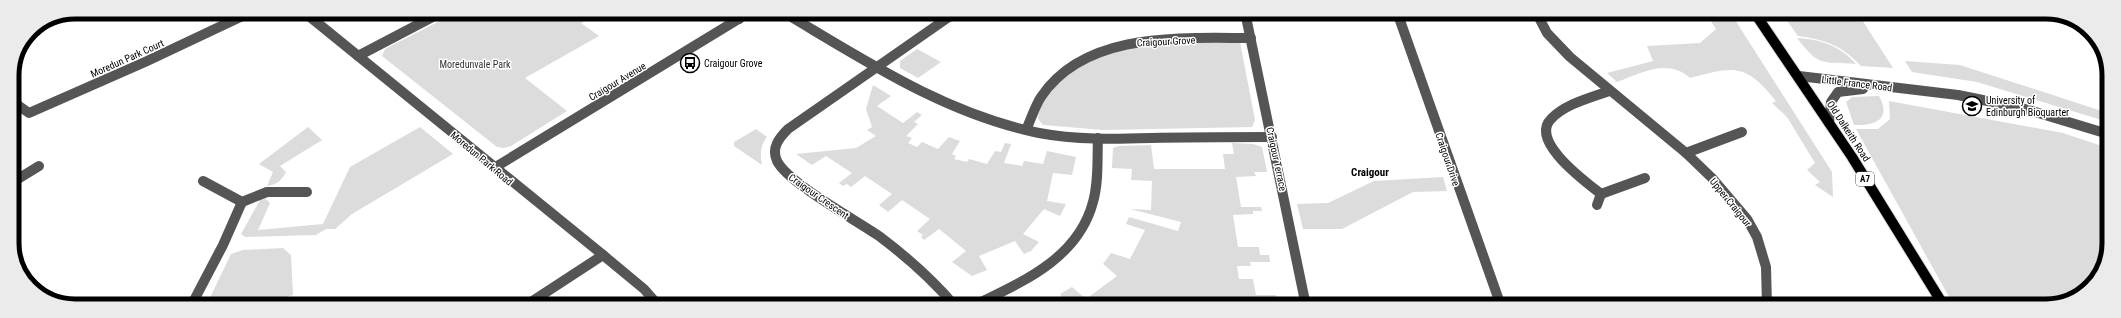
<svg xmlns="http://www.w3.org/2000/svg" width="2121" height="318" font-family="'Roboto Condensed',sans-serif">
<rect width="100%" height="100%" fill="#fff"/>
<g fill="#dcdcdc">
<path d="M457 12H601L581 23 599 36 525 78 567 111 511 146 504 148 497 147 382 56 385 49Z"/>
<path d="M1705 12H1730L1832 172 1833 197 1815 185 1820 182 1807 170 1815 163 1787 117 1772 103 1776 101C1745 63 1735 66 1690 78 1667 58 1642 73 1617 82L1607 73 1653 61 1647 46 1700 43 1716 29Z"/>
<path d="M1781 12H1857L1893 68 1861 66C1841 45 1826 40 1798 36Z"/>
<path d="M1797 38C1820 39 1841 46 1856 64 1821 61 1820 68 1797 38Z"/>
<path d="M1240 42 1255 120 1252 127 1103 130 1043 125 1038 119C1038 107 1046 99 1053 90 1099 37 1176 43 1240 42Z"/>
<path d="M917 49 941 62 918 78 900 68V61Z"/>
<path d="M1905 61 1960 65 2108 113V122L1977 82 1912 72Z"/>
<path d="M873 85 891 96 877 106 903 123 917 112 922 115 914 122 918 124 906 136 912 138 908 143 917 147 922 142 938 149 949 137 960 141 952 154 956 156 954 159 967 162 969 159 987 164 995 151 1001 152 1005 143 1011 144 1004 163 1022 166 1024 161 1043 164 1047 151 1076 157 1072 175 1053 173 1047 201 1066 204 1060 216 1044 209 1023 234 1039 242 1031 251 1024 254 1015 241 979 256 987 270 972 276 952 262 966 251 939 229 924 240 921 237 923 235 917 231 930 219 902 200 888 212 879 205 892 194 865 176 851 187 847 184 843 186 839 183 852 173 826 156 812 165 796 154 856 148 876 136 867 130 872 127 866 109Z"/>
<path d="M1879 96C1892 119 1875 126 1854 125L1846 102 1852 97Z"/>
<path d="M1889 101 2063 133 2108 148V251L2088 290 2046 306H1954L1856 129H1878L1890 119Z"/>
<path d="M308 127 322 140 280 166 286 172C281 181 278 184 267 186L273 172 259 164Z"/>
<path d="M420 127 453 154 352 214 335 229H326L316 235 245 237 241 234 260 200 266 199 270 203 258 230 323 224 350 167Z"/>
<path d="M756 129 767 137C760 146 760 154 762 165L734 146V142Z"/>
<path d="M1232 143 1253 144 1262 147 1267 172H1254L1256 176 1236 177 1241 207H1261L1262 211H1253V214L1233 215 1238 247H1259L1260 255H1269L1270 262H1250L1251 266H1237L1239 279H1253L1256 295H1276L1281 306H1068L1060 294 1072 287 1086 299 1117 276 1103 264 1111 253 1130 259 1145 230 1126 224 1129 217 1178 231 1181 222 1130 209 1151 210 1152 181 1131 180 1132 169 1112 168 1113 148 1118 146 1151 145 1154 169H1225L1223 154H1234Z"/>
<path d="M1443 177 1447 191 1413 192 1342 229H1303L1297 204 1328 203 1374 181Z"/>
<path d="M283 248 291 255 293 295C263 305 238 306 206 306L231 254 243 250Z"/>
</g>
<g fill="none" stroke-linecap="round" stroke-linejoin="round">
<g stroke="#dbdbdb" stroke-width="12">
<path id="major" d="M1754 12 1852 157 1944 306"/>
</g>
<g stroke="#555" stroke-width="10">
<path d="M304 12 603 255 644 289 659 306"/>
<path d="M728 12 739 19"/>
<path d="M783 12C864 60 945 114 1039 133 1076 140 1114 139 1151 138 1191 137 1232 137 1272 137"/>
<path d="M1245 12 1306 306"/>
<path d="M1397 12 1501 306"/>
<path d="M1536 12 1547 33 1570 57 1686 153 1712 178 1747 219 1757 237 1766 267 1767 306"/>
<path d="M358 56 442 12"/>
<path d="M1799 76 1958 95 2022 108 2108 134"/>
<path d="M1609 91C1590 98 1565 104 1551 119 1529 141 1586 182 1601 194L1645 178"/>
<path d="M12 101 29 113 145 62 251 12"/>
<path d="M1829 123 1831 102 1838 92 1863 89"/>
<path d="M1026 130C1031 119 1035 106 1041 97 1085 31 1181 38 1251 38"/>
<path d="M1686 153 1742 132"/>
<path d="M494 168 750 12"/>
<path d="M203 181 242 202 267 192H307"/>
<path d="M13 182 39 166"/>
<path d="M1597 205 1601 194"/>
<path d="M191 306 223 245 242 202"/>
<path d="M525 306 603 255"/>
<path d="M955 306C932 279 907 257 879 236 856 220 788 183 777 161 771 148 779 138 788 129L956 12"/>
<path d="M973 306C1022 282 1078 259 1093 202 1099 181 1097 159 1098 138"/>
</g>
<use href="#major" stroke="#000" stroke-width="10"/>
</g>
<defs>
<g id="bus-ring" transform="scale(1)"><circle r="9.5" fill="#fff" stroke="#000" stroke-width="1.5"/><path d="M-5-6H5V4H4V6H2V4H-2V6H-4V4H-5ZM-3.5-4V0h7V-4ZM-3.5 1.2v1.5H-2V1.2ZM2 1.2v1.5H3.5V1.2Z" fill="#000"/></g>
<g id="university-ring" transform="scale(1)"><circle r="9.5" fill="#fff" stroke="#000" stroke-width="1.5"/><path d="M0-5L7-2L0 1L-7-2ZM-4 1L0 2.5L4 1V4Q0 6-4 4Z" fill="#000"/></g>
</defs>
<g fill-rule="evenodd">
<use href="#bus-ring" x="690" y="63"/>
<use href="#university-ring" x="1972" y="106"/>
</g>
<g text-anchor="middle" stroke-width="3" stroke-linejoin="round" paint-order="stroke">
<rect fill="#fff" stroke="#4c4c4c" stroke-width="1" x="1856" y="172" width="18" height="14" rx="3"/>
<g font-size="9" font-weight="bold" fill="#000">
<text x="1865" y="182">A7</text>
</g>
<g font-size="10" fill="#000" stroke="#fff">
<text transform="translate(1166 41) rotate(-3)" y="4">Craigour Grove</text>
<text transform="translate(127 58) rotate(-24)" y="4">Moredun Park Court</text>
<text transform="translate(617 81) rotate(-31)" y="4">Craigour Avenue</text>
<text transform="translate(1857 83) rotate(7)" y="4">Little France Road</text>
<text transform="translate(1849 131) rotate(57)" y="4">Old Dalkeith Road</text>
<text transform="translate(482 158) rotate(40)" y="4">Moredun Park Road</text>
<text transform="translate(1277 159) rotate(78)" y="4">Craigour Terrace</text>
<text transform="translate(1448 159) rotate(71)" y="4">Craigour Drive</text>
<text transform="translate(819 196) rotate(35)" y="4">Craigour Crescent</text>
<text transform="translate(1731 202) rotate(51)" y="4">Upper Craigour</text>
</g>
<g font-size="10" fill="#000" stroke="#fff" text-anchor="start">
<text x="704" y="67">Craigour Grove</text>
<text x="1986" y="104">University of<tspan x="1986" dy="12">Edinburgh Bioquarter</tspan></text>
</g>
<g font-size="10" fill="#333" stroke="#fff">
<text x="475" y="68">Moredunvale Park</text>
</g>
<g font-size="11" font-weight="bold" fill="#000" stroke="#fff">
<text x="1370" y="176">Craigour</text>
</g>
</g>
<path d="M0 0H2121V318H0ZM75 19H2046A56 56 0 0 1 2102 75V243A56 56 0 0 1 2046 299H75A56 56 0 0 1 19 243V75A56 56 0 0 1 75 19Z" fill="#ebebeb" fill-rule="evenodd"/>
<path fill="none" stroke="#000" stroke-width="5" d="M75 19H2046A56 56 0 0 1 2102 75V243A56 56 0 0 1 2046 299H75A56 56 0 0 1 19 243V75A56 56 0 0 1 75 19Z"/>
</svg>
